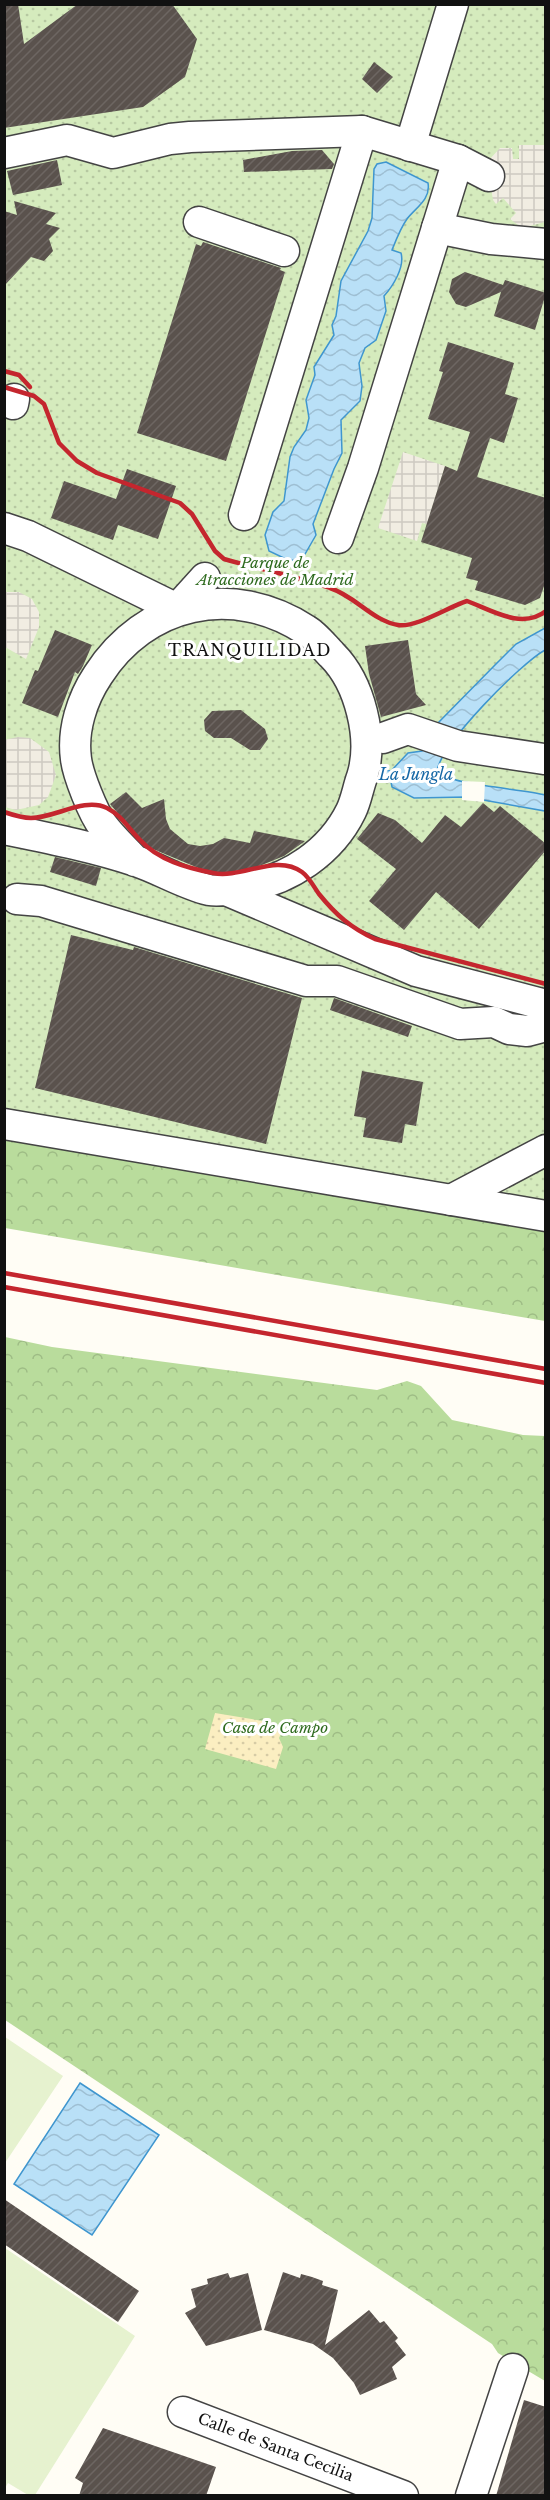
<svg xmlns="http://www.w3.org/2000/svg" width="550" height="2500" font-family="'Libre Baskerville',serif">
<defs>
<pattern id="forest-crowns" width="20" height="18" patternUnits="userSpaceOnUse" patternTransform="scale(1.5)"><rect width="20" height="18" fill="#b9dc9c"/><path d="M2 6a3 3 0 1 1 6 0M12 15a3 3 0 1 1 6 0" fill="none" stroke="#9ebc85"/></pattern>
<pattern id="sand-dots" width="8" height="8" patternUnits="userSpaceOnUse" patternTransform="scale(1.5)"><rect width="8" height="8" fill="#fbeec1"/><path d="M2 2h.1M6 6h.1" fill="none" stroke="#d6cba5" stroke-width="1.8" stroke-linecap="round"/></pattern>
<pattern id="park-dots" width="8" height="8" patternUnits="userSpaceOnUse" patternTransform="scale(1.5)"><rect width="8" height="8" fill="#d5ebbd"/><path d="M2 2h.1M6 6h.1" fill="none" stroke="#b6c8a1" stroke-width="1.8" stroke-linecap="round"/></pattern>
<pattern id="plaza-grid" width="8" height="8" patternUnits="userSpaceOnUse" patternTransform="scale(1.5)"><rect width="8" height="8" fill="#f1ede2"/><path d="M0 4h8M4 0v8" fill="none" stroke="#cecac1"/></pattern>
<pattern id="water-waves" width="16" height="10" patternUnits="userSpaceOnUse" patternTransform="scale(1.5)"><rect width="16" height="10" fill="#b9e0f7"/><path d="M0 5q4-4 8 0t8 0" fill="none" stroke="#9ebfd3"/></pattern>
<pattern id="building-hatch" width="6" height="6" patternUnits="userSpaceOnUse" patternTransform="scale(1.5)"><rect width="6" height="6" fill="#5a524d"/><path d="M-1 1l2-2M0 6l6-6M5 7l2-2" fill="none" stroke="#6d6662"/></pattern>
</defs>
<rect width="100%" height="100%" fill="#fffdf5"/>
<g fill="url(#forest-crowns)">
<path d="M4 1140 545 1230V1321L5 1228Z"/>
<path d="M5 1337 52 1347 377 1390 407 1381 421 1386 452 1420 523 1435 545 1436V2381L498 2353 492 2344 5 2020Z"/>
</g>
<path fill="url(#sand-dots)" d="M215 1713 263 1721 283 1729 279 1738 283 1747 276 1769 205 1749Z"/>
<path fill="url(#park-dots)" d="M4 5H545V1230L5 1140Z"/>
<g fill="#e6f2cf">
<path d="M5 2037 63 2076 5 2163Z"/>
<path d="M5 2248 135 2336 35 2495H28L8 2483 5 2488Z"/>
</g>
<g fill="url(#plaza-grid)">
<path d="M519 145H545V222L522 228 510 219 516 213 503 198 496 204 493 200 489 176V160L500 148H512L513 159H519Z"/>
<path d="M403 452 445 466 427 524 422 523 417 541 378 528Z"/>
<path d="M4 592H19L32 599 39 612V627L26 659 5 647Z"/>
<path d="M18 737 30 738 49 752 56 775 48 797 39 805 16 810 5 807 4 740Z"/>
</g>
<g fill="url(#water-waves)" stroke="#3f96cf" stroke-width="1.5">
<path d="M386 162 428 183C431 200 415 208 407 219 401 227 396 240 392 250L401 253C405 267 393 286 384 296L386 311 376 340 365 348 359 363 362 386 360 401 341 420 342 453 334 469 313 524 316 535 301 561 288 560 269 551 265 535 273 512 284 501 290 457 294 447 306 430 309 418 306 400 315 375 314 367 334 335 332 325 336 316 341 281 368 231 372 218 374 169 377 164Z"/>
<path d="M545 628V650C520 664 441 744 437 771 447 785 524 789 545 795V811L466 797 414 798 392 787 391 782 382 780 383 770 391 771 408 753 422 751 438 723 494 666 516 644Z"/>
<path d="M80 2083 159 2135 92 2235 14 2184Z"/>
</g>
<path fill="#fffdf5" d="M462 781 485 782 484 802 462 800Z"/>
<g fill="url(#building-hatch)">
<path d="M4 4H18L24 44 78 4H172L197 39 185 77 143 107 4 128Z"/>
<path d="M374 62 393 77 377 93 362 79Z"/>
<path d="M322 150 334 164 332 169 244 172 243 160 292 151Z"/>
<path d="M57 160 62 185 13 195 7 171Z"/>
<path d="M14 201 56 213 46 224 60 228 49 239 53 251 44 261 31 257 4 286V211L17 215Z"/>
<path d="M203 242 281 268 280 270 285 272 226 461 137 433 196 244 201 246Z"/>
<path d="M465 272 503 285 505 280 546 293 535 330 494 316 501 292 466 307 456 304 449 292 452 279Z"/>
<path d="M448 342 514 363 505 394 518 398 504 443 490 438 477 477 546 498V580L540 598 525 605 475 590 478 581 466 578 472 558 421 542 445 466 457 471 470 432 428 419 443 372 439 371Z"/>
<path d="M127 469 176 486 158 539 118 525 113 540 51 518 64 481 116 499Z"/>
<path d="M55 630 92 645 83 666 78 674 75 672 58 717 22 703 35 670 38 671Z"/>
<path d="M408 640 416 694 426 705 381 717 369 674 365 646Z"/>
<path d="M241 710 265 729 268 739 260 750H250L231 738H214L205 731 204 720 212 711Z"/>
<path d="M126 792 142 808 164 799 166 819 170 829 188 844 200 846 213 844 224 838 250 843 254 831 305 841 284 856 257 867 225 873 208 872 148 847 141 841 110 804Z"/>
<path d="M483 803 494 812 500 806 546 844V850L479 929 436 892 404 930 369 901 396 869 357 839 378 813 395 820 422 843 445 815 461 827Z"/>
<path d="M55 857 101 868 96 886 50 872Z"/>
<path d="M71 935 133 950 134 947 302 998 266 1144 35 1088Z"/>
<path d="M334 998 412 1026 408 1037 330 1010Z"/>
<path d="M362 1071 423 1082 416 1126 405 1124 402 1143 363 1137 366 1118 354 1116Z"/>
<path d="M4 2199 139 2291 118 2322 4 2244Z"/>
<path d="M283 2272 300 2278 301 2274 312 2277 323 2281 322 2285 338 2290 325 2345 369 2310 380 2323 384 2321 398 2338 395 2341 406 2355 392 2367 397 2379 360 2395 354 2383 333 2358 313 2344 264 2330Z"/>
<path d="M228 2273 230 2278 248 2273 262 2330 206 2346 185 2313 196 2307 191 2289 208 2284 207 2279Z"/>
<path d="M524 2400 546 2407V2496H496Z"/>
<path d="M103 2428 216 2467 206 2496H79L83 2483 75 2478Z"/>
</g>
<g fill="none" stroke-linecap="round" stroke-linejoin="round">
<g stroke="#444" stroke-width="33">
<g id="minor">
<path d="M410 146 453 4"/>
<path d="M4 153 67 140 113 153 170 139 190 137 362 131"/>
<path d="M458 160 489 176"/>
<path d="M199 222 284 251"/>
<path d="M437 228 491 239 546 244"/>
<path d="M13 404 14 399"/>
<path d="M244 515 362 131 458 160 363 468 338 538"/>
<path d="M4 528 28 536 177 609 205 578"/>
<path d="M383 738 408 729 458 746 544 759"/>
<path d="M4 829C48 838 94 847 136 861 160 869 184 884 209 890 221 892 234 889 245 887 289 880 331 852 351 811 356 801 358 788 362 777 374 739 360 683 332 655 324 647 316 636 306 630 232 582 145 602 98 675 82 699 72 730 76 759 78 775 93 813 103 826 112 838 124 849 135 861"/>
<path d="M226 890 416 971 546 1005"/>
<path d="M17 899 41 901 306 981H337L460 1024 494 1022 509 1029 527 1031 546 1026"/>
<path d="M4 1124 546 1216"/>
<path d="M451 1200 546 1150"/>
<path id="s1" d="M183 2412 403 2496"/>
<path d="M471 2496 513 2369"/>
</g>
</g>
<use href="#minor" stroke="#fff" stroke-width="30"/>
<g stroke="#c4262e" stroke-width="4.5">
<path d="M4 371 19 375 30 387"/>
<path d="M4 387 34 396 44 404 59 443 77 461 97 473 180 503 192 514 215 551 224 559C259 569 296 576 330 588 355 596 373 621 398 625 416 628 448 607 467 601 491 610 522 630 546 611"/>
<path d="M4 812C13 815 22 818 31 818 55 818 84 797 107 808 121 815 129 829 140 840 158 860 187 868 213 873 242 879 276 853 302 872 309 877 314 887 319 894 336 915 351 928 375 939L546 984"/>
<path d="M4 1273 546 1369"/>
<path d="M4 1287 546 1383"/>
</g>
</g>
<g text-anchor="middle" stroke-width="6" stroke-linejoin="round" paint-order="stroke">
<g font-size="15" font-style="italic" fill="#2f6b1f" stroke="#fff">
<text x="275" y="568">Parque de<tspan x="275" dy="17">Atracciones de Madrid</tspan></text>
<text x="275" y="1733">Casa de Campo</text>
</g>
<g font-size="15" fill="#111" stroke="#fff">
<text dy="5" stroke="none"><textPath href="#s1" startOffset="99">Calle de Santa Cecilia</textPath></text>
</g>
<g font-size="16" letter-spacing="1.5" fill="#111" stroke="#fff">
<text x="250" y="656">TRANQUILIDAD</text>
</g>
<g font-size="16" font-style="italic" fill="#1768a6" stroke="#fff">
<text x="416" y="780">La Jungla</text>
</g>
</g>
<rect width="550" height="2500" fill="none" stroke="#111111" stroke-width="12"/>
</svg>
